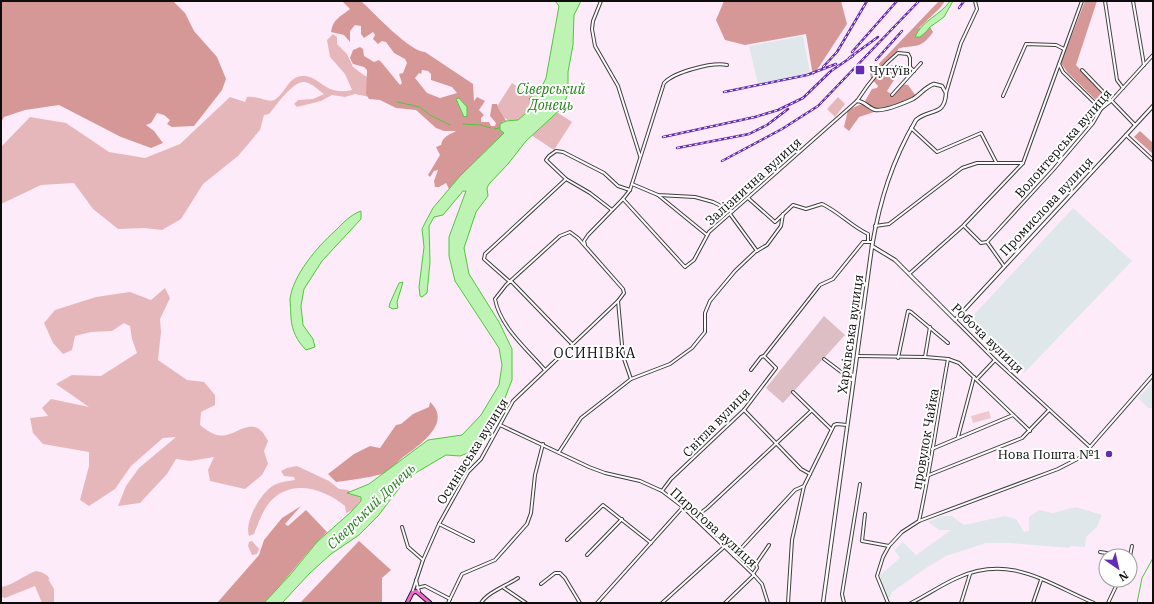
<svg xmlns="http://www.w3.org/2000/svg" width="1154" height="604" font-family="'IBM Plex Serif',serif">
<rect width="100%" height="100%" fill="#feebf9"/>
<g fill="#e0e7ea">
<path d="M803 36 810 73 758 84 749 46Z"/>
<path d="M1073 208 1132 261 1024 373 969 320Z"/>
<path d="M1153 382V408H1148L1138 398Z"/>
<path d="M1076 507 1102 515 1097 527 1086 537 1085 547 1071 546 1069 548 1009 543H986L946 556 926 568 892 592 890 598 885 599 880 575 900 558 894 550 903 542 916 555 951 530H939L928 522 942 516H952L964 525 1005 516 1016 519 1024 532 1029 531V517L1039 510 1053 513Z"/>
</g>
<g fill="#e6b7ba">
<path d="M333 34 337 37V44L347 54 353 67 361 73 401 100 379 99 355 94 345 97 332 95 321 101 297 107 294 104 298 100 313 99 324 94C318 90 313 84 305 82 293 80 276 106 269 114L264 115 260 130 238 156 203 184 181 219 162 230 144 228 118 229 93 209 74 183 41 185 1 204V147L30 117 66 123 109 152 145 158 180 144 230 97 245 102 247 97C255 95 269 103 274 100 285 95 288 75 304 76 322 77 324 96 352 90L345 74 330 57 327 40Z"/>
<path d="M512 83 572 122 554 150 494 111Z"/>
<path d="M838 97 845 104 835 117 827 109Z"/>
<path d="M165 288 170 298 160 319 161 332 158 360 187 380 204 382 215 395V405L201 412 200 425C204 428 209 432 214 434 235 443 252 408 268 441L264 451 268 464 262 475 245 489 210 481 208 470 214 457 190 461 176 459 167 474 140 503 118 506 126 486 139 468 176 437 163 438 131 466 115 489 89 506 80 500 89 466V452L43 444 33 433 30 418 48 416 42 408 51 399 89 407 56 384 72 375 101 376 137 353 132 339 130 326 124 323 112 331 91 332 75 336 72 350 63 354 53 343 44 323 55 310 96 297 130 292 151 300Z"/>
<path d="M297 466 329 481 339 489 348 490 362 499 353 510 346 513 345 506C323 488 290 478 269 503 262 512 258 524 254 534L249 536C244 522 261 492 274 485 280 482 288 481 295 480L294 477 284 476 281 471 287 468Z"/>
<path d="M252 541 259 549 257 554 252 555 248 546 249 542Z"/>
<path d="M36 571C42 572 48 574 50 580L48 579 54 589V603H42L35 586 5 598 1 597V587C14 585 24 575 36 571Z"/>
</g>
<g fill="#d69897" fill-rule="evenodd">
<path d="M1 1H173L185 13 194 31 217 57 226 79 222 90 194 126 172 127 167 124 170 120 164 115 157 113 151 123 146 125 154 131 163 143 151 148 121 137 59 105 25 110 4 117 1 122Z"/>
<path d="M342 1H361C373 12 410 52 425 52L473 84 474 101 477 97 485 101 479 110 484 115 481 118V122H489L491 126H495L496 123 490 116 492 104H497C498 110 503 115 506 121L502 122 504 133 449 189 446 183 439 187H435L434 181 438 170 434 171 430 177 428 175 440 155 436 147 441 145C443 136 449 135 456 131H444L436 128 416 110 396 108 380 100 369 99 366 94 367 70 364 67 353 64 350 58 353 50 360 47 363 49 364 56 374 62 379 60 382 63 400 85 402 83 399 74 403 73 407 63 405 59 394 53 386 42 382 41 378 44 373 39 375 35 373 32 364 38 361 34V26L355 25 350 31V42L344 35 331 32C333 19 340 17 350 9ZM422 70 428 71 431 74V80L452 87 457 93 440 98 427 93 415 78 419 73 421 74Z"/>
<path d="M724 1H841L847 24 813 76 806 34 745 45 725 40 716 20Z"/>
<path d="M939 1H945L940 8 919 28 926 32 930 27 933 32C919 52 914 43 898 49L897 54 883 68 885 71 892 65 899 72 887 91 892 95 902 84 908 85 916 96 904 102 859 117 849 131 844 127 848 110 864 103 872 89 877 88 878 86 871 78 870 73Z"/>
<path d="M1085 1H1097L1076 65 1107 99 1101 105 1067 72 1061 63Z"/>
<path d="M1140 131 1153 143V154L1134 137Z"/>
<path d="M430 402C454 424 416 447 401 459 396 463 388 472 382 474 367 478 351 480 336 482L328 474 354 454 370 446 380 448 396 425 401 424 413 414 429 407Z"/>
<path d="M301 506 285 524 288 526 306 510 327 532C304 554 287 580 264 603H217L259 555 264 540 282 518Z"/>
<path d="M359 541 391 570 382 578V603H300Z"/>
</g>
<path fill="#debec5" d="M824 316 845 335 783 403 766 388Z"/>
<path fill="#eec8d0" d="M989 411 991 418 973 423 971 416Z"/>
<g fill="#bdf3b3" stroke="#51c63e">
<path d="M555 1H581L574 15 573 45 568 72V93L563 107 526 141 508 164 489 184 487 188 488 196 476 212 464 248 469 274 499 322 512 349V380L496 421 485 433 484 439 468 453 460 456 446 455 407 478 378 516 359 535 331 554 310 573 282 603H264L290 575 317 542 351 512 361 501V497L347 493 369 484 428 440 462 435 481 415 499 385 502 365 499 348 455 281 449 256V237L466 191H463L443 215 434 217 429 226 430 262 427 293 422 297 420 296 419 287 424 247 422 229 426 221 433 208 460 176 504 133 500 130V124L506 121 518 120 531 109 535 100 532 101 529 99 543 84 546 78 559 6Z"/>
<path d="M950 1H953L944 17 930 27 926 32 920 37H915C922 20 940 16 950 1Z"/>
<path d="M459 98 467 107V116L464 117 456 99Z"/>
<path d="M361 211V219L322 261 304 289 301 306 303 325 313 339 315 347 306 350C297 341 292 331 291 318 291 312 290 305 290 299 293 275 317 247 335 231 343 223 350 215 361 211Z"/>
<path d="M403 282 397 302 398 308 393 309 389 307 390 303 399 283Z"/>
</g>
<g fill="none" stroke-linecap="round" stroke-linejoin="round">
<g stroke="#51c63e" stroke-width="1">
<path d="M397 102 420 107 430 115 450 125"/>
<path d="M463 124 481 125 491 128"/>
<path d="M494 129 499 128"/>
<path d="M1137 603 1142 578 1153 558"/>
</g>
<g stroke="#3f3f3f" stroke-width="4">
<g id="minor">
<path d="M601 1 593 21 592 29 595 46 618 86 640 156"/>
<path d="M1105 1 1117 80 1123 88"/>
<path d="M1133 1 1144 65"/>
<path d="M1059 64 1063 72 1101 109"/>
<path d="M1082 70 1135 125"/>
<path d="M946 93 961 43 977 9 975 1"/>
<path d="M892 95 921 63"/>
<path d="M1003 96 1026 44 1056 45 1064 49"/>
<path d="M911 128 937 152 981 133 996 162"/>
<path d="M1126 135 1153 160"/>
<path d="M632 184 658 195 695 197 713 202 731 211"/>
<path d="M658 195 707 235"/>
<path d="M748 198 775 222 793 205 806 209 822 204C839 212 851 226 868 234V242"/>
<path d="M623 199 685 267 694 260 709 232 857 101C868 84 882 66 898 53L908 54 910 58V67L914 71"/>
<path d="M612 210 590 193 566 179 546 160 549 156 556 151 563 152 604 173 618 186 630 190"/>
<path d="M730 214 757 251"/>
<path d="M875 226 889 224 962 168 977 163H1023"/>
<path d="M964 226 981 243 987 242 1004 266"/>
<path d="M987 242 1053 170 1093 123 1101 109 1111 101 1153 55"/>
<path d="M585 245 584 241 588 235 623 199 630 190 664 83C674 72 712 62 727 65"/>
<path d="M909 274 963 226 1023 163 1082 1"/>
<path d="M511 281 572 344"/>
<path d="M510 282 484 259 485 254 566 179"/>
<path d="M618 301 623 356 631 379"/>
<path d="M955 320 995 360 1089 446"/>
<path d="M857 356 925 357 948 359 959 363 1030 431"/>
<path d="M925 357 930 327"/>
<path d="M898 358 908 311 911 312 948 343"/>
<path d="M824 359 853 381"/>
<path d="M751 370 761 357 764 356"/>
<path d="M977 379 995 360"/>
<path d="M793 392 831 429"/>
<path d="M744 410 801 469 810 474"/>
<path d="M500 425 589 467 605 473 640 481 662 491 683 507 754 575 762 584 768 603"/>
<path d="M958 437 974 377"/>
<path d="M932 449 1013 415"/>
<path d="M559 452 581 418 631 379 670 364 692 348 705 332V313L710 301 735 271 755 252 767 245 781 226 783 214"/>
<path d="M929 475 1022 438 1049 410"/>
<path d="M662 491 671 479 744 410 776 368 764 356 820 285 833 279 863 242H873"/>
<path d="M865 514 862 541 889 546"/>
<path d="M694 518 707 508 811 411"/>
<path d="M919 521C931 467 938 413 948 359"/>
<path d="M439 524 473 541"/>
<path d="M402 527 408 547 423 560"/>
<path d="M567 540 603 505 651 543"/>
<path d="M1100 552 1126 556"/>
<path d="M587 555 622 519"/>
<path d="M734 556 795 490 804 486 834 425 837 424 847 425"/>
<path d="M1130 556 1132 546"/>
<path d="M753 574 757 568 756 564 769 545"/>
<path d="M416 580 419 592"/>
<path d="M541 584 555 573H560L565 578 580 603"/>
<path d="M417 588 425 586 450 599"/>
<path d="M504 588 526 603"/>
<path d="M412 593 423 560 439 524 468 472 481 459 513 401 618 301 624 293 623 289 578 238 570 232 560 236 506 285 495 299C500 327 528 350 545 370"/>
<path d="M448 603 462 574 495 560 527 524 531 513 535 475 543 444"/>
<path d="M481 603C488 592 506 586 518 578"/>
<path d="M597 603 683 507"/>
<path d="M662 603 724 547"/>
<path d="M725 603 754 575"/>
<path d="M788 603 792 540 804 486"/>
<path d="M844 603 842 594 860 484"/>
<path d="M888 603 877 576 883 557 889 546 902 532 919 521 1058 469 1089 453 1090 447 1153 375"/>
<path d="M911 603C927 595 941 585 957 578 1010 554 1045 582 1094 603"/>
<path d="M961 603 970 574"/>
<path d="M1033 603 1041 580"/>
<path d="M1108 603 1119 580"/>
</g>
</g>
<g stroke="#3f3f3f" stroke-width="4.5">
<g id="tertiary">
<path d="M872 246 895 260 955 320 1153 106"/>
<path d="M823 603 872 246C880 200 892 161 916 120 929 108 945 117 946 93L942 86 934 84C925 87 921 94 913 99 904 103 886 111 876 110 869 109 865 101 857 101"/>
</g>
</g>
<g stroke="#1d1d1d" stroke-width="5">
<path id="primary" d="M407 603 412 593 416 591 430 603"/>
</g>
<use href="#minor" stroke="#fff" stroke-width="2"/>
<use href="#tertiary" stroke="#fff" stroke-width="2.5"/>
<use href="#primary" stroke="#f168d3" stroke-width="3"/>
<g stroke="#642bb4" stroke-width="2.5">
<g id="rail">
<path d="M959 8 964 1"/>
<path d="M852 52 897 1"/>
<path d="M849 58 878 37"/>
<path d="M876 60 902 31"/>
<path d="M823 67 837 52 867 1"/>
<path d="M724 92 807 75 836 64"/>
<path d="M663 137 755 117 778 110 803 98 831 71 853 56"/>
<path d="M677 148 749 134 767 125 788 109"/>
<path d="M722 161 782 129 818 106 919 1"/>
</g>
</g>
<use href="#rail" stroke="#fff" stroke-width="1" stroke-dasharray="3" stroke-linecap="butt"/>
</g>
<g fill="#642bb4" stroke="#fff" stroke-width="1.5">
<rect x="855" y="65" width="10" height="10" rx="2"/>
<circle cx="1109" cy="454" r="4"/>
</g>
<g text-anchor="middle" stroke-width="4" stroke-linejoin="round" paint-order="stroke">
<g font-size="13" fill="#0c0c0c" stroke="#fff" text-anchor="start">
<text x="869" y="75">Чугу́їв</text>
<text x="1101" y="459" text-anchor="end">Нова Пошта №1</text>
</g>
<g font-size="13" fill="#0c0c0c" stroke="#fff">
<text transform="translate(1063 143) rotate(-49)" y="5">Волонтерська вулиця</text>
<text transform="translate(753 181) rotate(-42)" y="5">Залізнична вулиця</text>
<text transform="translate(1046 206) rotate(-47)" y="5">Промислова вулиця</text>
<text transform="translate(850 334) rotate(-82)" y="5">Харківська вулиця</text>
<text transform="translate(988 338) rotate(44)" y="5">Робоча вулиця</text>
<text transform="translate(716 422) rotate(-46)" y="5">Світла вулиця</text>
<text transform="translate(925 439) rotate(-80)" y="5">провулок Чайка</text>
<text transform="translate(472 451) rotate(-58)" y="5">Осинівська вулиця</text>
<text transform="translate(714 527) rotate(42)" y="5">Пирогова вулиця</text>
</g>
<g font-size="14" font-style="italic" fill="#25821a" stroke="#fff">
<text x="551" y="94">Сіверський<tspan x="551" dy="16">Донець</tspan></text>
<text transform="translate(371 506) rotate(-44)" y="5">Сіверський Донець</text>
</g>
<g font-size="14" letter-spacing="1" fill="#0c0c0c" stroke="#fff">
<text x="595" y="358">ОСИНІВКА</text>
</g>
</g>
<rect width="1154" height="604" fill="none" stroke="#0c0c0c" stroke-width="4"/>
<g transform="translate(1118 568) rotate(146)"><circle r="19" fill="#ffffff" stroke="#9e9e9e"/>
<path d="M0-3L7 15L0 10L-7 15Z" fill="#642bb4"/>
<text y="-6" font-size="11" font-weight="bold" text-anchor="middle" fill="#0c0c0c">N</text>
</g>
</svg>
